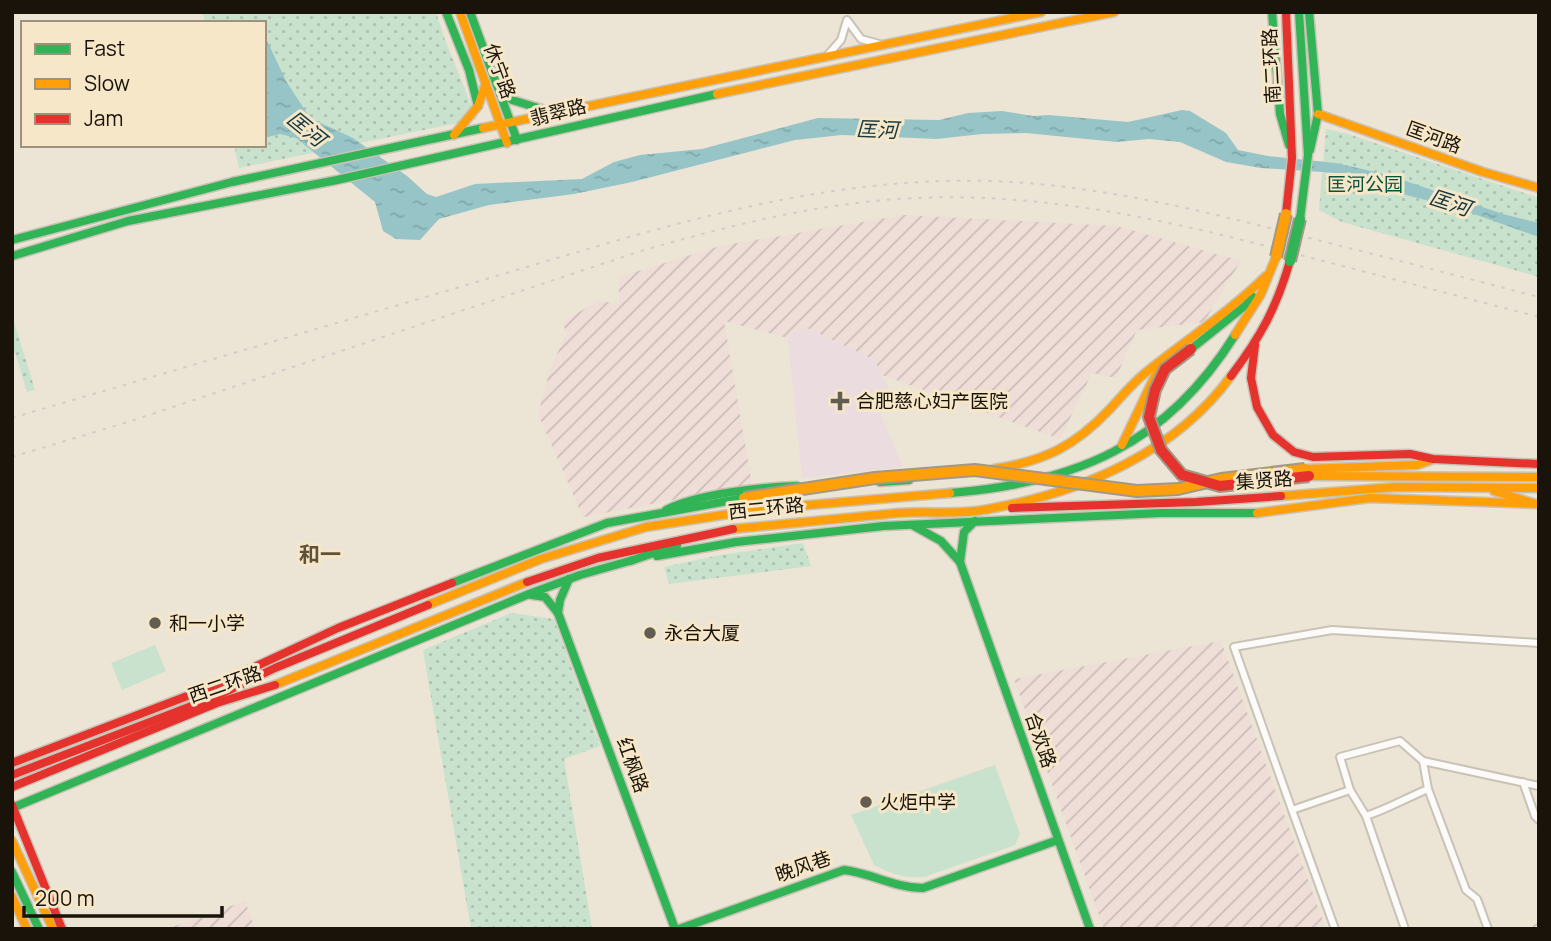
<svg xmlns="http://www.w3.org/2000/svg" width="1551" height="941" font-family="Manrope,'Noto Sans SC',sans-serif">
<defs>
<pattern id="industrial-furrows" width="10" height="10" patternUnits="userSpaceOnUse" patternTransform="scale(1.75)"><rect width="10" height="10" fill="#efddd8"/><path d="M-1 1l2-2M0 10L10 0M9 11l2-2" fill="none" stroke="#ccbdb8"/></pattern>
<pattern id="grass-dots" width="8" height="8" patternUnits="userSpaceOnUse" patternTransform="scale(1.75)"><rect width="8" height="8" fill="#c9e2cd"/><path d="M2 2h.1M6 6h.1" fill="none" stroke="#acc1af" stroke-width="1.8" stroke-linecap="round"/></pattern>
<pattern id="water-ripples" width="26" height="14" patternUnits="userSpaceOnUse" patternTransform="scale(1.75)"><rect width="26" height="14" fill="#96c4c7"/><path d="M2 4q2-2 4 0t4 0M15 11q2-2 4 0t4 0" fill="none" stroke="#81a8aa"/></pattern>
</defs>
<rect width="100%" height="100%" fill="#ece4d4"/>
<g fill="url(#industrial-furrows)">
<path d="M904 215 1117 226 1241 261 1204 322 1137 330 1116 378 1092 373 1060 439 882 375 874 360 805 327 788 338 724 321 752 485 583 517 538 414 550 370 566 334 563 321 599 301 619 304V277L720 246Z"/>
<path d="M1221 641 1326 929H1104L1014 679Z"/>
<path d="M245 901 255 929H167L172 927Z"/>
</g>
<path fill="#ebdddf" d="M805 327 874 360 893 396 877 406 903 467 802 478 788 338Z"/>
<g fill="url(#grass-dots)">
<path d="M202 12H436L445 40 477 119 239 168 234 145H264V23H206Z"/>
<path d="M1326 129 1348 134 1539 198V277L1342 222 1319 210Z"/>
<path d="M12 315 35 390 27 392 15 353H12Z"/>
<path d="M803 543 811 566 669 584 664 567 720 555Z"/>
<path d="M511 613 554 619 600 746 564 759 592 929H471L423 650Z"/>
</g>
<g fill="#c9e2cd">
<path d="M155 645 166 671 122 690 111 663Z"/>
<path d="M995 765 1020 834 1015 845 924 877C904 878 891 874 874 865L851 815Z"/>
</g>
<path fill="url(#water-ripples)" d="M264 34 286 81 310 118 353 138 407 176 427 194 436 197 475 184 582 179 614 162 640 155 702 149 818 118 939 120 968 113 1002 111 1033 116 1049 115 1128 122 1182 110 1190 111 1226 133 1238 150 1268 156 1336 163 1388 175 1503 214 1539 223V237L1460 209 1406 195 1362 187 1337 173 1261 168 1226 162 1180 142 1149 139 1117 142 1026 133 982 134 937 139 842 135 795 140 632 182 574 194 489 205 439 219 420 240 396 239 383 231 375 202 296 138 280 134 264 138Z"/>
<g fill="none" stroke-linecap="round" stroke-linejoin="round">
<g stroke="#c9c2b6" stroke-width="10">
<g id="street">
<path d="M826 57 841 40 847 20 861 39 879 44"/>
<path d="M1423 761 1428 789 1466 890 1477 899 1488 929"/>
<path d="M1523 782 1535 816 1539 820"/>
<path d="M1350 790 1366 816C1388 809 1406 798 1428 789"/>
<path d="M1292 810 1234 647 1332 630 1539 643"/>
<path d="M1366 816 1405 929"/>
<path d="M1335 929 1292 810 1350 790 1340 757 1400 741 1423 761 1539 786"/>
<path d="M1537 929 1539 928"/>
</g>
</g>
<g stroke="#c9c2b6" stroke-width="11">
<g id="fast">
<path d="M446 12 469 70 478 106"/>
<path d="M470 12 517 140"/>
<path d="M1272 12 1280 114 1289 145"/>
<path d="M1299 12 1308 155 1300 219"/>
<path d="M1309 12 1318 114 1310 150"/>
<path d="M500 90 512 100 555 113"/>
<path d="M12 240 232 182 483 128"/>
<path d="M12 256 128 221 337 180 717 94"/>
<path d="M1191 349 1246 305 1252 296"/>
<path d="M880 482 909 480"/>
<path d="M950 493C1076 483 1166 445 1235 335"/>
<path d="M666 510C696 494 762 487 797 486"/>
<path d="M914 526 941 541 960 562 1090 929"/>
<path d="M657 556 736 542 884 526 1161 513H1257"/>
<path d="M630 561 677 545"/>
<path d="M960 562 964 532 975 521"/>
<path d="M452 583 607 523 744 498"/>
<path d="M532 595 545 597 558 613 675 929"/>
<path d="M558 613 560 600 569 579"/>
<path d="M12 808 529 594 580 575 633 560"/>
<path d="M12 872 39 929"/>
<path d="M679 929 844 870C871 873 895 888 923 888L1058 840"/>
</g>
</g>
<g stroke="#c9c2b6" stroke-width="11">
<g id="slow">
<path d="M460 12 507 143"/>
<path d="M717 94 1114 12"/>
<path d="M1318 114 1483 172 1539 188"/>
<path d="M483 128 1041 12"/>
<path d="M454 135 478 106 486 83"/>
<path d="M1235 335 1261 294 1276 257"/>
<path d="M1122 445 1156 374 1176 351"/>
<path d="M994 469C1045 461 1075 446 1110 409 1121 397 1132 384 1144 374 1185 341 1228 313 1266 276"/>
<path d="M1305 469 1417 465 1431 460"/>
<path d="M1309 476 1539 477"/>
<path d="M1494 491 1533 503"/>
<path d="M1281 496 1396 487 1539 488"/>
<path d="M1257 513 1370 498 1539 504"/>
<path d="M733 529C788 524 843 518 898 513 929 511 963 515 994 508 1084 491 1176 452 1231 376"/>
<path d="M428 605 541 559 646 527 761 509 950 493"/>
<path d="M275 685 527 582"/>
<path d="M12 841 53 929"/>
<path d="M12 897 27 929"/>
</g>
</g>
<g stroke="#c9c2b6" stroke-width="11">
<g id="jam">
<path d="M1286 12 1292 158 1286 214"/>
<path d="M1255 345 1251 378 1257 407 1273 435 1294 452 1313 457 1410 454 1433 459 1539 464"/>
<path d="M1231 376C1261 336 1276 309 1290 261"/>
<path d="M1012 508 1196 502 1281 496"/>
<path d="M527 582 598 558 733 529"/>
<path d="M12 763 216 685 338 628 452 583"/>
<path d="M12 775 215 697 275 668 428 605"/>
<path d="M12 787 217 703 275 685"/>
<path d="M12 805 62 929"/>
</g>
</g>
<use href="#street" stroke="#fcfbf9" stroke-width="6"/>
<use href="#fast" stroke="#30b455" stroke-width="8"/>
<use href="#slow" stroke="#ff9f0a" stroke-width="8"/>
<use href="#jam" stroke="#e5322d" stroke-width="8"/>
<g stroke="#d0cec9" stroke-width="2" stroke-dasharray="3.5 7" stroke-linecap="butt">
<path d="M12 418C171 371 331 325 490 278 656 229 816 176 991 181 1100 185 1204 211 1309 238 1386 257 1462 277 1539 297"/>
<path d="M12 457 131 421 641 251C731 225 822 202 916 198 1050 192 1180 223 1308 257 1385 277 1462 297 1539 317"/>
</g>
<g stroke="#a19985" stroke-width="14" stroke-linecap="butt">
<path id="fast-bridge" d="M1290 261 1300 219"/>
</g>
<g stroke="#a19985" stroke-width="14" stroke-linecap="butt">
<g id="slow-bridge">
<path d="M1276 257 1286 214"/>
<path d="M744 498 875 478 975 470 1137 491 1178 489 1221 479 1305 469"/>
</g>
</g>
<g stroke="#a19985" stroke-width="14" stroke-linecap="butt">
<path id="jam-bridge" d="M1191 349 1165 369 1155 390 1149 417 1161 450 1182 475 1220 486 1309 476"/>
</g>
<use href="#fast-bridge" stroke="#30b455" stroke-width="10"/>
<use href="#slow-bridge" stroke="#ff9f0a" stroke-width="10"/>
<use href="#jam-bridge" stroke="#e5322d" stroke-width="10"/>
</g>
<g fill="#635c50" stroke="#f6e7c9" stroke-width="2.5">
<path d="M836.5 390.5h7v7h7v7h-7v7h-7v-7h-7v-7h7z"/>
<circle cx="155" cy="623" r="7"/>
<circle cx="650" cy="633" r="7"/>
<circle cx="866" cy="802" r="7"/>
</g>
<g text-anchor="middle" stroke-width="6" stroke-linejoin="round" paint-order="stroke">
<g font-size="19" fill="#191309" stroke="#f6e7c9">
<text transform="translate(1271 66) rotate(-93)" y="7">南二环路</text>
<text transform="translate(500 71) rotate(70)" y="7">休宁路</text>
<text transform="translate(558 112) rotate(-14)" y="7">翡翠路</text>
<text transform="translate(1434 137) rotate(20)" y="7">匡河路</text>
<text transform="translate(1264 480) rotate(-4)" y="7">集贤路</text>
<text transform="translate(766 508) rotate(-6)" y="7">西二环路</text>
<text transform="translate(225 684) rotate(-19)" y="7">西二环路</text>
<text transform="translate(1041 740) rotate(71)" y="7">合欢路</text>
<text transform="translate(633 765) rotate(70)" y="7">红枫路</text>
<text transform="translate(803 866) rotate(-19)" y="7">晚风巷</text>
</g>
<g font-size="19" fill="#06543b" stroke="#f6e7c9">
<text x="1365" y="191">匡河公园</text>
</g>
<g font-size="19" fill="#191309" stroke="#f6e7c9" text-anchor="start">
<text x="856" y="408">合肥慈心妇产医院</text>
<text x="169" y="630">和一小学</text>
<text x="664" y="640">永合大厦</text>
<text x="880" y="809">火炬中学</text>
</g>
<g font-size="21" font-style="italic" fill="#17393f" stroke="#f6e7c9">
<text transform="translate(306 129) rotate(39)" y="7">匡河</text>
<text transform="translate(877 130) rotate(2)" y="7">匡河</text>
<text transform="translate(1450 203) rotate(18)" y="7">匡河</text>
</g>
<g font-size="21" font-weight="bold" fill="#605239" stroke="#f6e7c9">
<text x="320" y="562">和一</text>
</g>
</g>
<rect width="1551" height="941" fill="none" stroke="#191309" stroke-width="28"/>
<rect x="21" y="21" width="245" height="126" fill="#f6e7c9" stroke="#9e927c" stroke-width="2"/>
<rect x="35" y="44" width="35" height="10" fill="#30b455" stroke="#9e927c" stroke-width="2"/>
<text x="84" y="56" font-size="21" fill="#191309">Fast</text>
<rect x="35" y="79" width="35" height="10" fill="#ff9f0a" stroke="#9e927c" stroke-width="2"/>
<text x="84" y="91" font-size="21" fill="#191309">Slow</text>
<rect x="35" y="114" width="35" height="10" fill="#e5322d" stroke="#9e927c" stroke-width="2"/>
<text x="84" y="126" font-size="21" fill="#191309">Jam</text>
<path d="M24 906v10h198v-10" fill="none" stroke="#191309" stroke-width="3.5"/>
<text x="35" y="906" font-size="21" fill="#191309" stroke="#f6e7c9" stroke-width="5" paint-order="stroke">200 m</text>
</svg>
